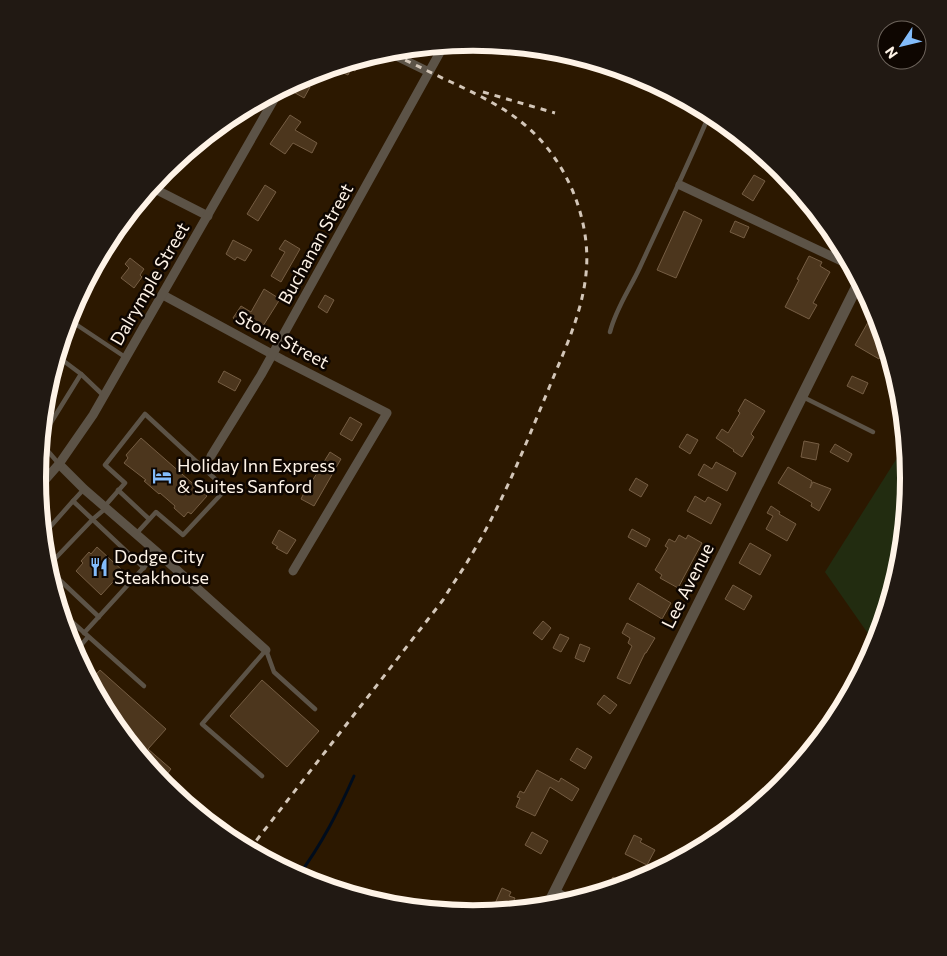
<svg xmlns="http://www.w3.org/2000/svg" width="947" height="956" font-family="Commissioner,sans-serif">
<rect width="100%" height="100%" fill="#2c1800"/>
<path fill="#222c10" d="M907 449 909 478 901 563 876 645 825 572 897 458Z"/>
<g fill="none" stroke-linecap="round" stroke-linejoin="round">
<path stroke="#000c1c" stroke-width="3" d="M298 876C322 844 338 812 354 776"/>
</g>
<g fill="#4c361d" stroke="#755d43">
<path d="M361 59 355 71 351 69 348 75 337 70 339 65Z"/>
<path d="M298 80 310 87 304 98 290 90 294 82Z"/>
<path d="M290 115 301 122 295 130 317 143 312 153 293 143 285 154 270 144Z"/>
<path d="M754 175 765 181 753 201 742 194Z"/>
<path d="M265 185 276 192 258 221 247 214Z"/>
<path d="M684 211 702 220 676 278 657 270Z"/>
<path d="M735 221 749 227 744 238 730 232Z"/>
<path d="M233 240 252 250 245 261 237 257 235 260 226 254Z"/>
<path d="M285 240 300 249 281 282 271 276 285 252 279 249Z"/>
<path d="M809 256 822 262 820 266 830 272 813 303 817 305 809 319 785 307 799 280 797 279Z"/>
<path d="M130 258 144 269 140 275 142 277 134 288 121 278 129 268 125 264Z"/>
<path d="M264 289 280 299 258 334 233 318 241 306 251 312Z"/>
<path d="M325 295 334 300 327 313 318 307Z"/>
<path d="M875 310 887 346 879 359 855 345Z"/>
<path d="M224 371 241 380 235 391 218 382Z"/>
<path d="M852 376 868 383 863 394 847 386Z"/>
<path d="M745 399 765 411 751 434 754 437 742 457 733 451 734 450 716 438 722 429 728 433 740 413 738 411Z"/>
<path d="M350 417 362 424 352 441 340 434Z"/>
<path d="M687 434 698 440 690 454 679 447Z"/>
<path d="M141 438 207 496 191 514 188 512 184 517 174 508 175 506 160 493 159 494 144 481 146 480 124 463 128 458 126 455Z"/>
<path d="M804 441 819 444 816 460 801 457Z"/>
<path d="M835 444 852 454 848 462 830 452Z"/>
<path d="M330 452 341 459 314 506 301 499 304 493 302 491 306 484 309 486Z"/>
<path d="M716 462 736 473 727 491 698 475 704 464 712 469Z"/>
<path d="M788 467 812 481 810 488 813 482 831 489 819 511 811 506 812 503 778 483Z"/>
<path d="M636 478 648 485 641 497 629 490Z"/>
<path d="M695 496 705 502 708 497 721 504 711 524 687 511Z"/>
<path d="M771 506 780 512 779 514 796 524 787 541 766 529 773 516 767 513Z"/>
<path d="M632 529 650 539 646 547 628 537Z"/>
<path d="M279 530 296 540 287 554 276 548 278 547 272 543Z"/>
<path d="M679 535 686 539 688 535 702 543 678 588 660 578 662 575 655 570 668 548 665 546 669 539 675 542Z"/>
<path d="M750 543 771 555 760 575 739 563Z"/>
<path d="M97 547 123 571 101 595 76 571 83 563 81 561 89 552 91 554Z"/>
<path d="M638 583 671 603 662 619 629 599Z"/>
<path d="M733 585 752 596 744 610 725 599Z"/>
<path d="M543 621 551 628 542 640 533 633Z"/>
<path d="M627 623 655 638 646 653H645L630 684 617 678 632 646 628 643 630 638 622 633Z"/>
<path d="M560 634 569 638 561 652 553 648Z"/>
<path d="M580 644 590 648 584 662 575 658Z"/>
<path d="M100 670 166 729 148 749 171 769 161 781 111 720 90 681Z"/>
<path d="M262 680 319 731 287 767 230 716Z"/>
<path d="M604 695 617 705 610 714 597 704Z"/>
<path d="M577 748 592 757 585 769 570 760Z"/>
<path d="M537 770 559 782 561 778 579 789 572 801 550 787 535 816 516 807 520 798 517 797 520 791 524 793Z"/>
<path d="M532 832 548 841 541 854 525 845Z"/>
<path d="M634 835 642 839 640 842 655 850 647 865 625 854Z"/>
<path d="M613 877 626 885 604 892Z"/>
<path d="M502 888 511 892 509 896 515 898 509 911H500L493 908Z"/>
</g>
<g fill="none" stroke-linecap="round" stroke-linejoin="round">
<g stroke="#5c5347" stroke-width="4.5">
<path d="M68 319 125 357"/>
<path d="M610 332C616 308 630 289 640 267 664 215 688 165 710 113"/>
<path d="M57 356 81 374"/>
<path d="M803 397 873 432"/>
<path d="M42 437 81 374 104 396"/>
<path d="M41 443 59 464"/>
<path d="M118 490 149 519"/>
<path d="M73 501 84 489"/>
<path d="M104 507 125 483 105 465 145 414 226 489 183 535 156 512 136 534"/>
<path d="M43 535 73 501 144 568"/>
<path d="M47 567 93 519 106 508"/>
<path d="M47 568 99 617"/>
<path d="M61 612 144 686"/>
<path d="M84 633 157 553"/>
<path d="M75 652 88 637"/>
<path d="M262 776 202 724 266 650 274 672 315 709"/>
<path d="M557 890 576 900"/>
</g>
<g stroke="#5c5347" stroke-width="9">
<path d="M386 51 429 72"/>
<path d="M680 185 852 266"/>
<path d="M151 187 208 216"/>
<path d="M163 295 283 360 387 413 293 571"/>
<path d="M211 456 261 375 444 45"/>
<path d="M59 464 84 489 158 553 266 650"/>
<path d="M38 488 59 464 93 415 280 89"/>
</g>
<path stroke="#5c5347" stroke-width="11" d="M547 907 860 280"/>
<g stroke="#d3c6b8" stroke-width="3" stroke-dasharray="6 6" stroke-linecap="butt">
<path d="M483 92 555 113"/>
<path d="M249 850 443 600C451 586 461 573 469 559 502 505 525 446 549 388 564 351 582 314 586 274 591 228 573 178 544 144 519 114 485 98 451 82 429 72 408 61 386 51"/>
</g>
</g>
<defs>
<g id="hotel-bare" transform="scale(1.5)"><path d="M-6-4.5h1.5V1H6V5H4.5V3h-9V5H-6ZM-4 0a1.8 1.8 0 1 1 3.6 0ZM.5 0V-2.5h3Q6-2.5 6 0Z" fill="#83bcfb" stroke="#0e0601" stroke-width="2.5" paint-order="stroke"/></g>
<g id="restaurant-bare" transform="scale(1.5)"><path d="M-5-6h1v4h1v-4h1v4h1v-4h1v5L-1.5 .5V6h-2V.5L-5-1ZM5-6V6H3V1.5H1.5Q1.5-4 5-6Z" fill="#83bcfb" stroke="#0e0601" stroke-width="2.5" paint-order="stroke"/></g>
</defs>
<g fill-rule="evenodd">
<use href="#hotel-bare" x="162" y="476"/>
<use href="#restaurant-bare" x="99" y="567"/>
</g>
<g text-anchor="middle" stroke-width="5" stroke-linejoin="round" paint-order="stroke">
<g font-size="18" fill="#fef3e7" stroke="#0e0601">
<text transform="translate(316 244) rotate(-61)" y="6">Buchanan Street</text>
<text transform="translate(150 284) rotate(-60)" y="6">Dalrymple Street</text>
<text transform="translate(282 340) rotate(28)" y="6">Stone Street</text>
<text transform="translate(688 586) rotate(-63)" y="6">Lee Avenue</text>
</g>
<g font-size="18" fill="#fef3e7" stroke="#0e0601" text-anchor="start">
<text x="177" y="472">Holiday Inn Express<tspan x="177" dy="21">&amp; Suites Sanford</tspan></text>
<text x="114" y="563">Dodge City<tspan x="114" dy="21">Steakhouse</tspan></text>
</g>
</g>
<path d="M0 0H947V956H0ZM46 478a427 427 0 1 1 854 0a427 427 0 1 1-854 0Z" fill="#211913" fill-rule="evenodd"/>
<path fill="none" stroke="#fef3e7" stroke-width="6" d="M46 478a427 427 0 1 1 854 0a427 427 0 1 1-854 0Z"/>
<g transform="translate(902 45) rotate(235)"><circle r="24" fill="#0e0601" stroke="#6e655d"/>
<path d="M0-4L9 19L0 12L-9 19Z" fill="#83bcfb"/>
<text y="-8" font-size="14" font-weight="bold" text-anchor="middle" fill="#fef3e7">N</text>
</g>
</svg>
